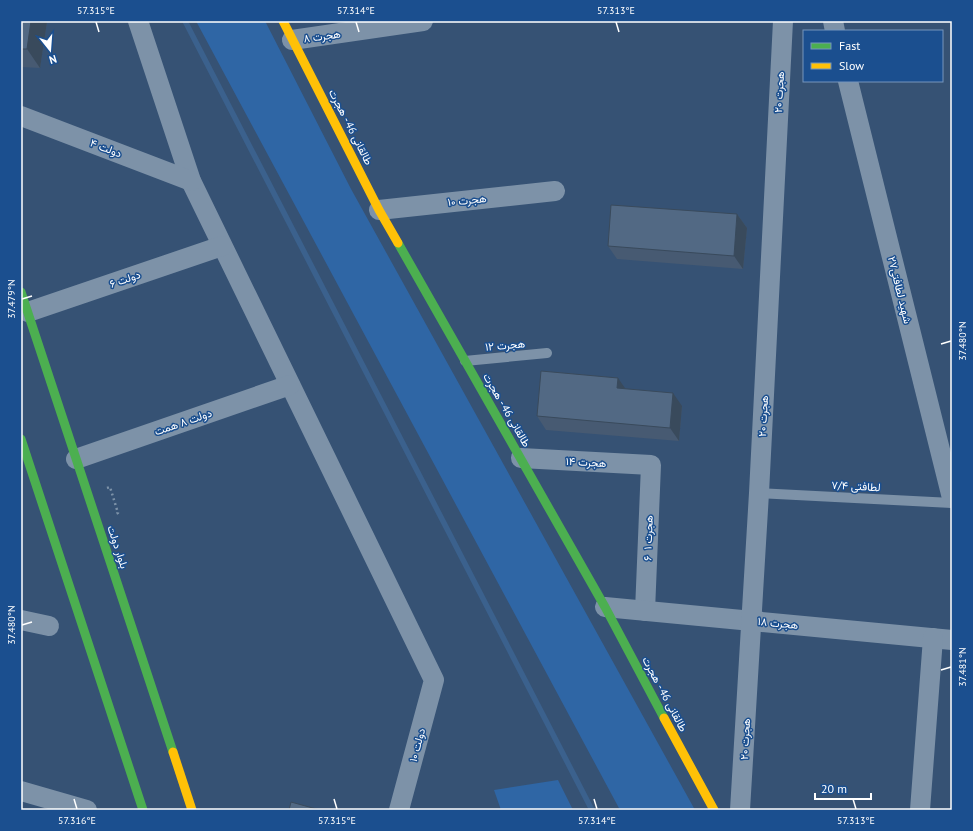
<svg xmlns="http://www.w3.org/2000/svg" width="973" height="831" font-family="'PT Sans',Vazirmatn,sans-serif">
<rect width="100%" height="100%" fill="#365274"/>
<g fill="#2f66a5">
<path d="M196 21H265L351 189 695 810H620Z"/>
<path d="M558 780 573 810H501L494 790Z"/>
</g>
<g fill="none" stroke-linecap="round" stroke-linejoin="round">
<path stroke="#3b618d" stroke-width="5.5" d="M185 21 592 810"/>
<path stroke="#7d92a8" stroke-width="2.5" stroke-dasharray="2 3" stroke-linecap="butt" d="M107 488 110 487 118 513 116 514"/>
<g stroke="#7d92a8" stroke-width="10">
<path d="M465 361 547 353"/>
<path d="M759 493 952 503"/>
</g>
<g stroke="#7d92a8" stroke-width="20">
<path d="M138 21 191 181 434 680 399 810"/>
<path d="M833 21 835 31"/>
<path d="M292 40 423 21"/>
<path d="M848 81 952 498"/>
<path d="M21 116 191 181"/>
<path d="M379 210 555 191"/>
<path d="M28 312 222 246"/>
<path d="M521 458 651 465 645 611"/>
<path d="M76 459 290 385"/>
<path d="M605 607 952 640"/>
<path d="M21 620 49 626"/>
<path d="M21 791 87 810"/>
<path d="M740 810 759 493 783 21"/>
<path d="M920 810 933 638"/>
</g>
<g stroke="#4caf50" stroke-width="9">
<path d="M398 243 605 607 664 718"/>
<path d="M21 292 173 752"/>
<path d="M21 439 143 810"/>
</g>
<g stroke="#ffc107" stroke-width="9">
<path d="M283 21 379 210 398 243"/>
<path d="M664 718 714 810"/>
<path d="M173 752 192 810"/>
</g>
</g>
<g fill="#475a72">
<path d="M21 21H46L47 22 40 68 21 67Z"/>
<path d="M737 214 747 228 743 269 617 259 608 246Z"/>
<path d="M626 389 682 406 679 441 546 430 537 416Z"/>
</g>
<g fill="#394a5c">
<path d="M31 21H46L47 22 40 68 27 49Z"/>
<path d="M737 214 747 228 743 269 734 256Z"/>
<path d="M618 378 627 391 617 388Z"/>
<path d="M673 393 682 406 679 441 670 428Z"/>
</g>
<g fill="#526984" stroke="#394a5c">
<path d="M21 21H31L27 49H21Z"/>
<path d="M611 205 737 214 734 256 608 246Z"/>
<path d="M541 371 618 378 617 388 673 393 670 428 537 416Z"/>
<path d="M291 802 320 810H289Z"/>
</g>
<path fill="none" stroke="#fff" stroke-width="1.5" d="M96 22 99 32M356 22 359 32M616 22 619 32M22 299 32 296M941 344 951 341M22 625 32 622M941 670 951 667M74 799 77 809M334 799 337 809M594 799 597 809M853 799 856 809"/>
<g text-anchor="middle" stroke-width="3" stroke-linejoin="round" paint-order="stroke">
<g font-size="11" fill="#fff" stroke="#1b4f8f">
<text transform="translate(322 36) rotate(-8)" y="4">هجرت ۸</text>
<text transform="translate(779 92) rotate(-87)" y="4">هجرت ۲۰</text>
<text transform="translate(351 127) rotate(63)" y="4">طالقانی 46 - هجرت</text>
<text transform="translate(106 148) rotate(21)" y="4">دولت ۴</text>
<text transform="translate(467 200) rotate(-6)" y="4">هجرت ۱۰</text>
<text transform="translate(125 279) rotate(-19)" y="4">دولت ۶</text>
<text transform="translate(900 290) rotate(76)" y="4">شهید لطافتی۲۷</text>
<text transform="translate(505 345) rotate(-5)" y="4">هجرت ۱۲</text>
<text transform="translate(507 410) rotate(60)" y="4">طالقانی 46 - هجرت</text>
<text transform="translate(763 416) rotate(-87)" y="4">هجرت ۲۰</text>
<text transform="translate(183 422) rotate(-19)" y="4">دولت ۸ همت</text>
<text transform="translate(586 462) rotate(3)" y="4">هجرت ۱۴</text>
<text transform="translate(856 486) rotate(3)" y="4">لطافتی ۷/۴</text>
<text transform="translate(648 538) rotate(-88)" y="4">هجرت ۱ ‍ ۶</text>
<text transform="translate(118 547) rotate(72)" y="4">بلوار دولت</text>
<text transform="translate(778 623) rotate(6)" y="4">هجرت ۱۸</text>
<text transform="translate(665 694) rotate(62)" y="4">طالقانی 46 - هجرت</text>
<text transform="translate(745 739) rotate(-87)" y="4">هجرت ۲۰</text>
<text transform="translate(417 745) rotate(-75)" y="4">دولت ۱۰</text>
</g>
</g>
<rect width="973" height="831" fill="none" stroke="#1b4f8f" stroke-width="44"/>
<rect x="803" y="30" width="140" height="52" fill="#1b4f8f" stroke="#7695bc"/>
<rect x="811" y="43" width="20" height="6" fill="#4caf50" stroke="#7695bc"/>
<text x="839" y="50" font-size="12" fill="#ffffff">Fast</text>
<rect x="811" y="63" width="20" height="6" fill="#ffc107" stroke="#7695bc"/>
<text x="839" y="70" font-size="12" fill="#ffffff">Slow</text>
<g transform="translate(50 50) rotate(163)" stroke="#1b4f8f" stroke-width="3" paint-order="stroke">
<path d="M0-3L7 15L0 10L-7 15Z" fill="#ffffff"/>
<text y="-6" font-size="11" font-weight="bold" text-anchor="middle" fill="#ffffff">N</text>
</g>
<path d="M815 793v6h56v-6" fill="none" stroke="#ffffff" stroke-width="2"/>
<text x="821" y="793" font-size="12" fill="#ffffff" stroke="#1b4f8f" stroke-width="3" paint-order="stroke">20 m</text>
<rect x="22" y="22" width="929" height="787" fill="none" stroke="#fff" stroke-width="1.5"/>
<g font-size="10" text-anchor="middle" fill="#fff">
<text x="96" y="14">57.315°E</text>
<text x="356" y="14">57.314°E</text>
<text x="616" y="14">57.313°E</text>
<text transform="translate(11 299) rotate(-90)" y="4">37.479°N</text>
<text transform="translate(962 341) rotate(-90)" y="4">37.480°N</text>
<text transform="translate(11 625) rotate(-90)" y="4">37.480°N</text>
<text transform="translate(962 667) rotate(-90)" y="4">37.481°N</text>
<text x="77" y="824">57.316°E</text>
<text x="337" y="824">57.315°E</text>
<text x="597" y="824">57.314°E</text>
<text x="856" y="824">57.313°E</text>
</g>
</svg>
